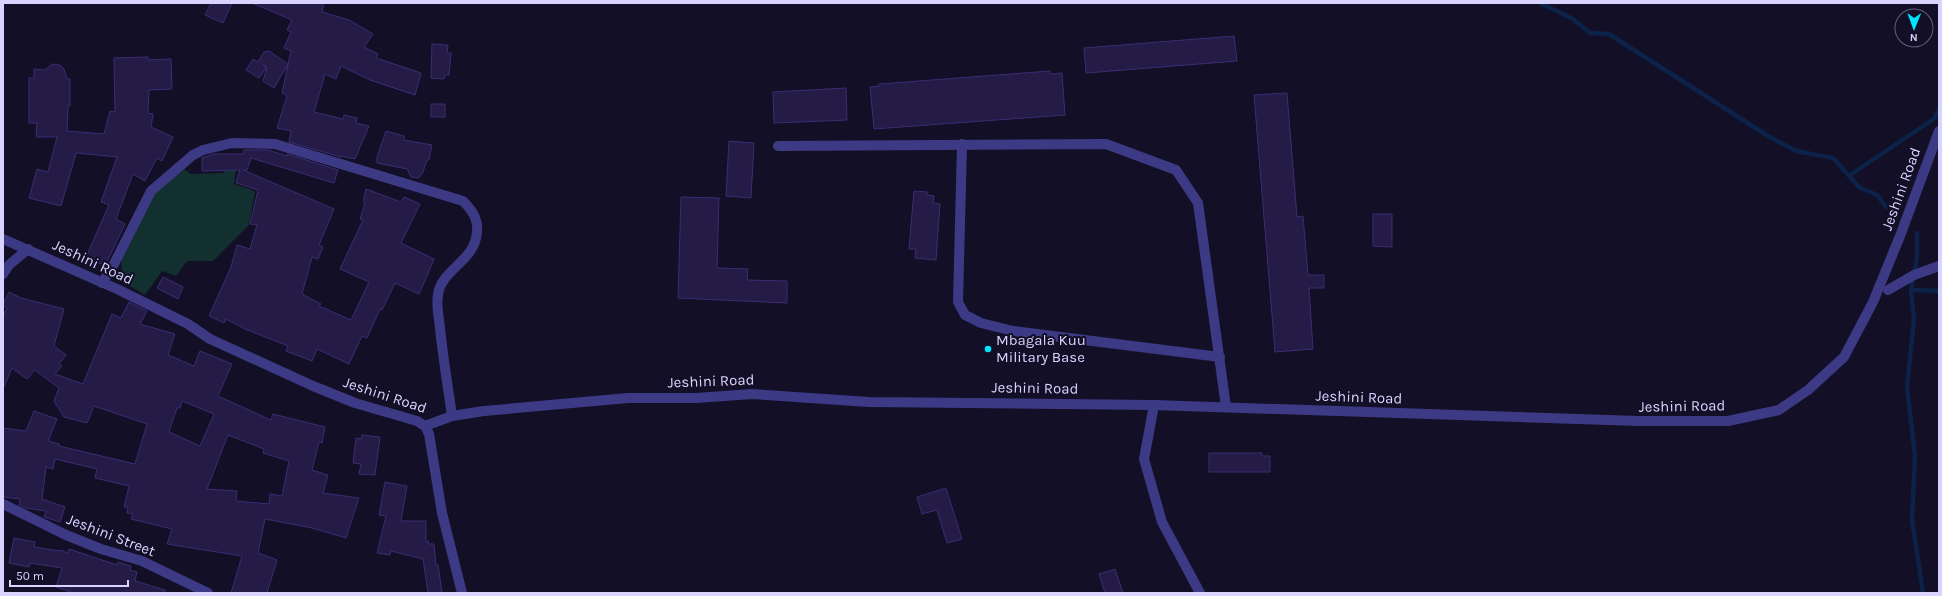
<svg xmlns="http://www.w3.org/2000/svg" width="1942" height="596" font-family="Karla,sans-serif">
<rect width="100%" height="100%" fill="#130f26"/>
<path fill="#12302f" d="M184 169 191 174 223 173 227 169 236 170 234 184 255 191 249 225 213 261H187L176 276 162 271 145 295 130 286 122 275 121 255 146 200Z"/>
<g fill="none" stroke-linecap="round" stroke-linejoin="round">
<g stroke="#0c2248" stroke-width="4.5">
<path d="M1540 3 1573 19 1590 33 1609 34 1768 136 1796 151 1833 158 1859 187 1877 195 1886 207"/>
<path d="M1850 175 1935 118 1939 109"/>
<path d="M1917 233V257L1911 290 1914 319 1907 387 1915 456 1912 520 1923 593"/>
<path d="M1911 290 1939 291"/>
</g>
</g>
<g fill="#241b47" stroke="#3b2d73" fill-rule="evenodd">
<path d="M211 3H232L223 23 205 15Z"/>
<path d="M252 3H324L322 12 349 20 373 34 364 47 378 54 376 58 421 73 415 95 370 80 341 66 336 79 325 74 314 112 343 119 344 115 357 118 356 123 369 126 355 159 341 156V157L289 142 291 131 277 128 287 96 282 93 291 51 284 48 291 32 287 30 292 20Z"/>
<path d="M1234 36 1237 61 1086 73 1084 48Z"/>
<path d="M432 44 448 45 447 53H451L449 75H445L444 79 431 78Z"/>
<path d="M269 51 288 64 274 88 263 81 267 67 263 65 266 68 259 78 246 70 253 59 258 62 264 52Z"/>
<path d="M148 57V60L171 59 172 89 149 90 148 113 153 114 151 127 173 137 162 161 157 158 145 181 133 174 116 219 125 224 105 266 86 257 109 205 101 202 117 157 76 153 61 206 29 198 37 169 48 172 57 137H36L37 123H29V78H34V69L45 70 52 64 60 65 64 69 67 79H70V106H68L67 131 104 134 110 111 115 112 114 58Z"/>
<path d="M1050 71V74L1062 73 1065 115 874 129 870 87 879 86V84Z"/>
<path d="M846 88 847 120 774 123 773 92Z"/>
<path d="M1287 93 1297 217 1303 216 1308 275H1324V288H1309L1313 349 1275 352 1254 95Z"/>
<rect x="431" y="104" width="14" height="13"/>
<path d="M386 131 404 136V140L432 145 429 160H427L423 172 419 178 411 177 407 169 377 163V157Z"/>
<path d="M729 141 754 143 751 198 726 196Z"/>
<path d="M244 150H268L287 156V154L338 170 334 183 251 158 247 170H243L334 209 319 245 323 247 318 259 312 257 302 294 321 304 319 306 351 320 369 282 340 269 363 220 360 219 365 203H364V197L366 189 401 202 404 197 420 204 401 243 434 259 424 283 419 294 395 283 382 310 380 309 367 338 362 336 349 364 317 349 312 361 286 351 288 346 245 329 226 319 224 323 209 316 231 267 237 245 250 249 257 225 250 224 258 190 236 183 240 170 202 171V158L214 154H243Z"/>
<path d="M914 191 927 192V195L934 196 933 203 940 204 936 260 915 258 916 249H909Z"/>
<path d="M681 197 719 198 717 268 748 269 747 280 787 281V303L678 298Z"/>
<path d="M1373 214H1392V247L1373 246Z"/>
<path d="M163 277 183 287 178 299 157 288Z"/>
<path d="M9 292 21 298 64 309 54 346 66 355 59 364 62 366 55 374 83 384 112 314 121 318 129 302 147 311 140 324 175 334 168 355 194 366 200 351 232 364 218 396 271 420 273 414 325 427 322 443 319 442 312 470 328 475 323 493 359 498 346 538 312 528 265 519 258 553 277 560 267 593H231L242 556 167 544 172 529 131 519 133 514 127 513 128 507H124L129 486 95 478 97 469 55 459 53 469 46 467 42 499 65 507 60 522 44 517 46 511 25 508 19 505 20 499 3 497V428L26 431 34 411 57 419 48 441 59 444V446L135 464 147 424 94 406 87 423 64 417 54 401 59 388 35 370 27 379 12 368 3 389V317L7 308 3 305ZM182 401 214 414 200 446 169 432 177 408H180ZM228 435 264 449 263 453 289 461 282 496 270 494 269 504 236 501 237 491 207 489Z"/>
<path d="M362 435 380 437 375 475 359 474 361 464 353 463 356 438 361 439Z"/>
<path d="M1209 453H1262V456H1270V472H1209Z"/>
<path d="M385 482 407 486 401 521H426V542L428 541 429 544H434L436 565H438L442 593H428L423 559 391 551 390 555 377 553 386 516 379 515Z"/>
<path d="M946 488 962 539 947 543 937 510 922 514 917 497Z"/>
<path d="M14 538 35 542 34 547 60 551V550L68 553 69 549 117 565 118 562 131 566 130 570 137 572 135 581 165 590V593H74L56 587 62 568 30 563 29 567 9 563Z"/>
<path d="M1115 569 1123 593H1105L1099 574Z"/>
</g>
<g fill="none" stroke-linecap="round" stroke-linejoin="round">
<g stroke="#3d3a85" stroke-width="10">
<path d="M962 144 958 302 965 315 981 323 1013 331 1220 357"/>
<path d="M778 146 1106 144 1176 170 1198 203 1226 407"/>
<path d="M3 239 117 289 188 324 210 339 313 386 355 403 417 421 425 426 429 434 442 513 462 593"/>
<path d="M3 274 9 265 28 249"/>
<path d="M102 283 114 264 151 191 193 155 203 150 232 143 275 144 463 201C474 212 480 222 476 238 471 262 440 272 438 295 436 306 439 318 440 328 443 358 448 387 452 416"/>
<path d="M1888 290 1914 275 1939 266"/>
<path d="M1154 405 1144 459 1162 522 1200 593"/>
<path d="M425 426 452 416 484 411 628 398H696L752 394 869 402 1154 405 1639 421H1728L1779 410 1808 390 1844 357 1873 302 1900 236 1939 131"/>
<path d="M3 504 66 535 101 549 142 561 208 593"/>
</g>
</g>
<circle fill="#00e5ff" stroke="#130f26" stroke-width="1.5" cx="988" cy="349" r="4"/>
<g text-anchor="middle" stroke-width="4" stroke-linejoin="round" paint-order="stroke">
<g font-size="15" fill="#d9d4ff" stroke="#130f26">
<text transform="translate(1901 189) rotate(-70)" y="5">Jeshini Road</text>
<text transform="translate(93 262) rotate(25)" y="5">Jeshini Road</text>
<text transform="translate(711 381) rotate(-2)" y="5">Jeshini Road</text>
<text transform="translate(1035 388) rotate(1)" y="5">Jeshini Road</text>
<text transform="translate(385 395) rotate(18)" y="5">Jeshini Road</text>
<text transform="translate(1359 397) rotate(2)" y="5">Jeshini Road</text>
<text transform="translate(1682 406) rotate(-1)" y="5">Jeshini Road</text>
<text transform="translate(111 535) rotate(21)" y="5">Jeshini Street</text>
</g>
<g font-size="15" fill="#d9d4ff" stroke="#130f26" text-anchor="start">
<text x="996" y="345">Mbagala Kuu<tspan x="996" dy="17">Military Base</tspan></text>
</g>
</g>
<rect width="1942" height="596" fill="none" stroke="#d9d4ff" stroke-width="8"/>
<g transform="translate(1914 28) rotate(181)"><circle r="19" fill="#130f26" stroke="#625e7d"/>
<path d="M0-3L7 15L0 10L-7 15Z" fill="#00e5ff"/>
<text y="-6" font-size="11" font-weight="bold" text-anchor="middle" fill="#d9d4ff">N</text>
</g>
<path d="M10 580v6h118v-6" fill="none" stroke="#d9d4ff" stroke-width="2"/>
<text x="16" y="580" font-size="12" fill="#d9d4ff" stroke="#130f26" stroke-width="3" paint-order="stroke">50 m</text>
</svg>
